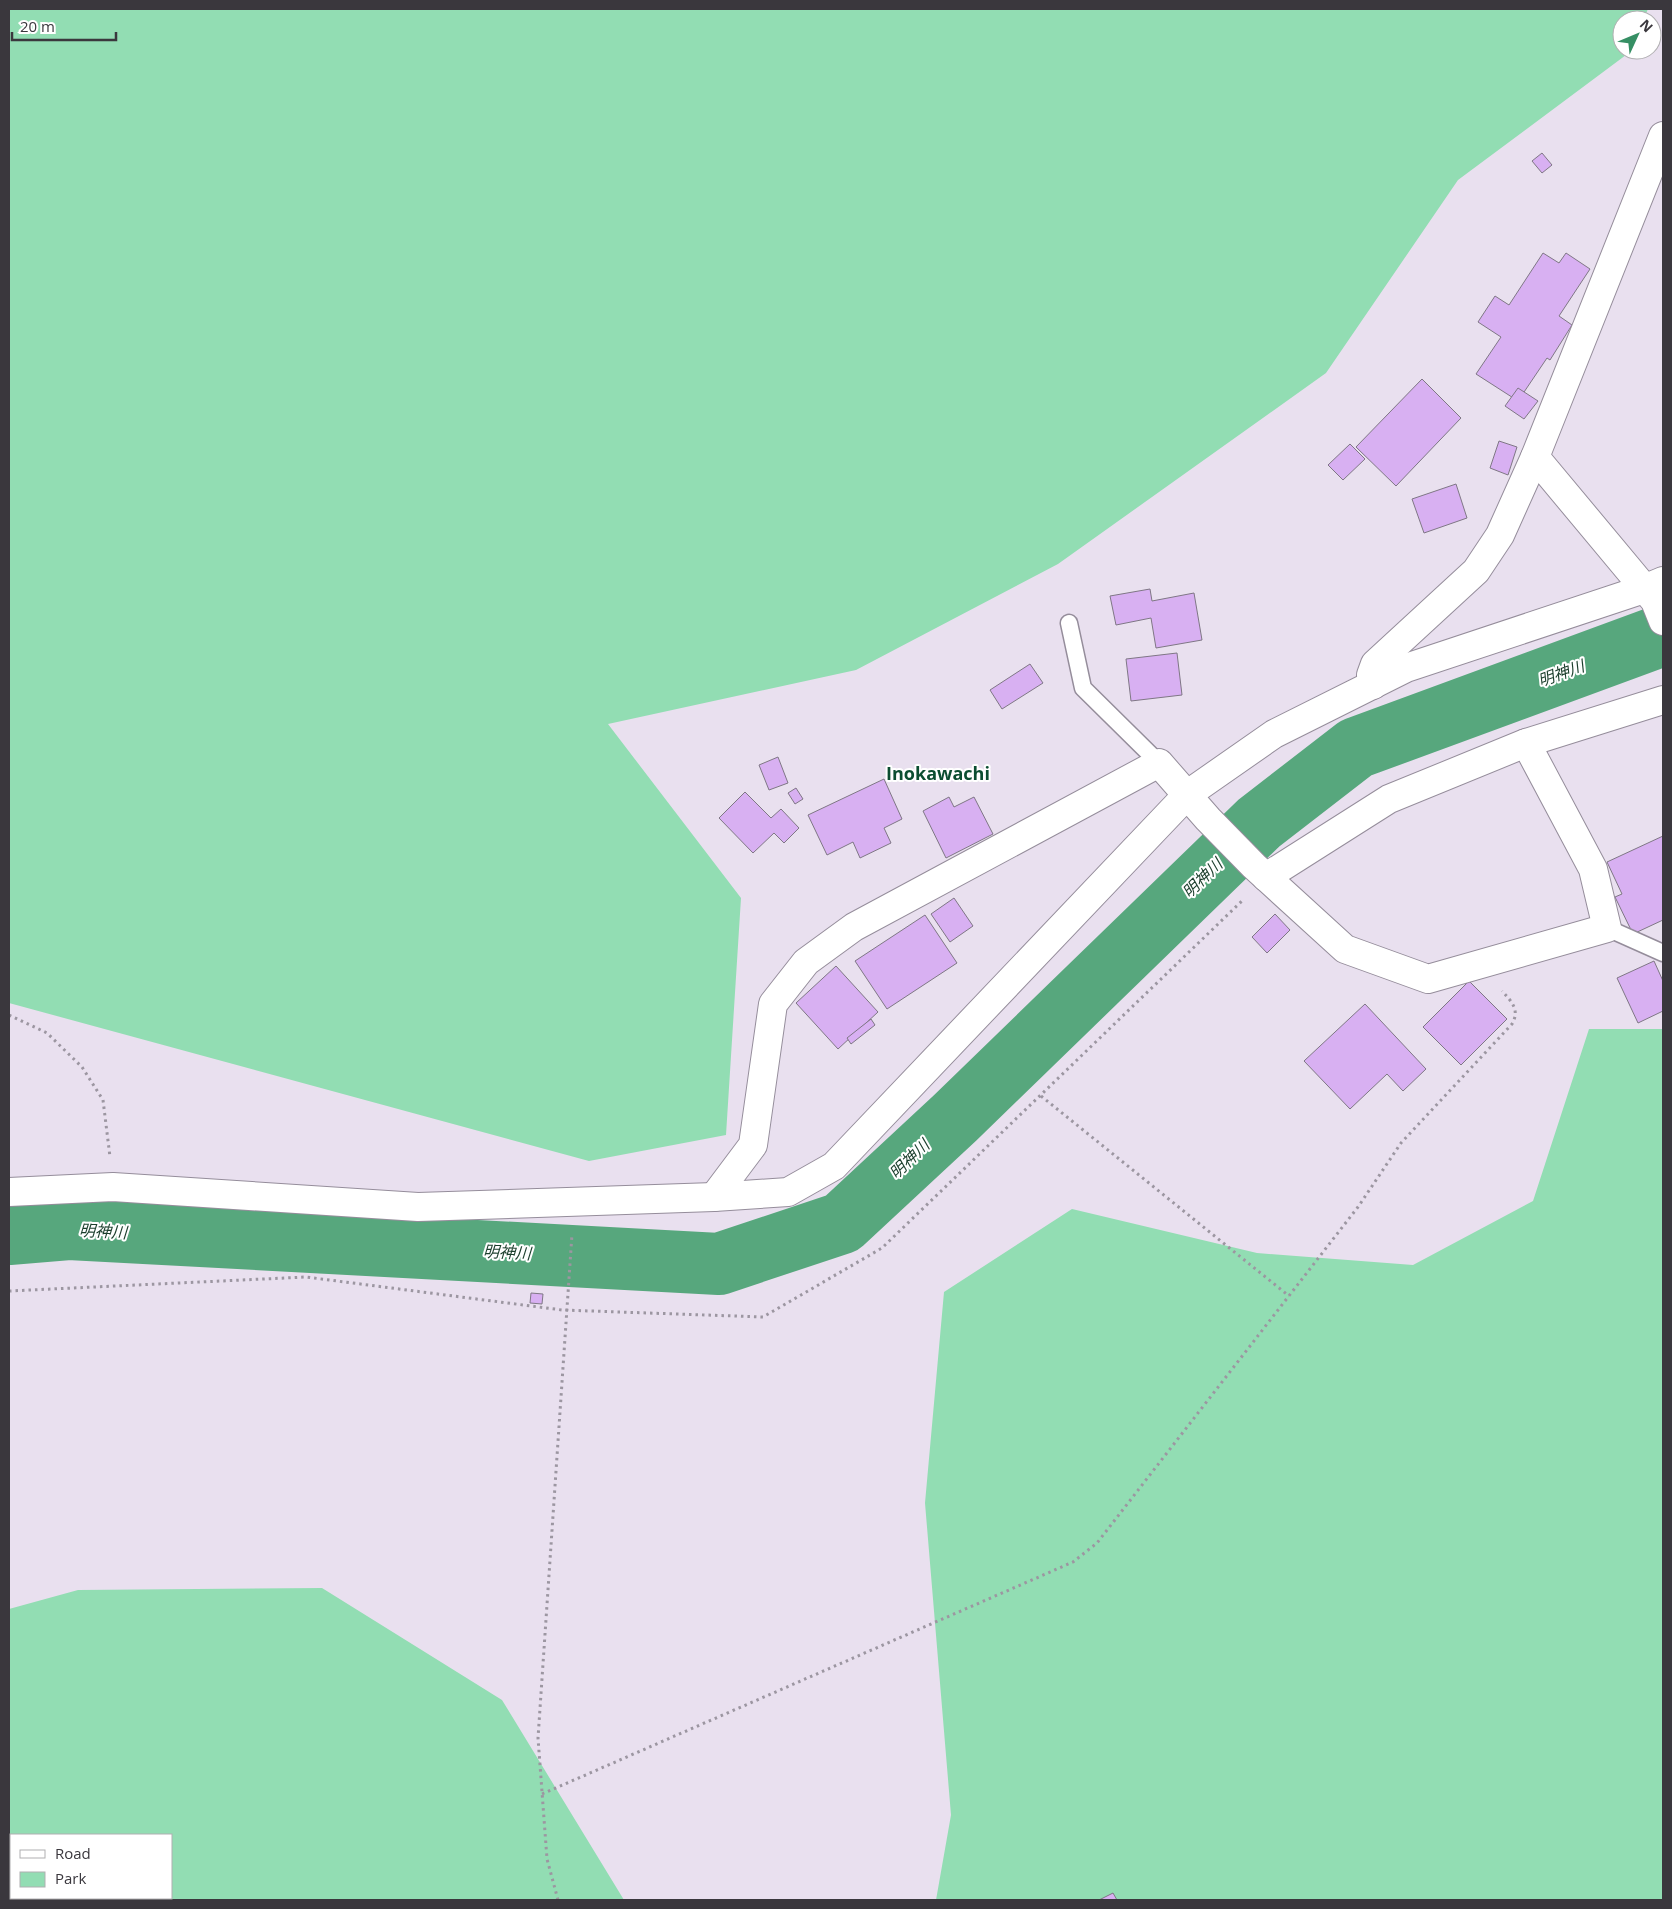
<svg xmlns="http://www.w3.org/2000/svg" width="1672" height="1909" font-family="'Open Sans','Noto Sans JP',sans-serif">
<rect width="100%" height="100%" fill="#e9e0ef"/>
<g fill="#92ddb3" fill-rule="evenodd">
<path d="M9 9H1648L1643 20H1622V50H1631L1630 52 1458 180 1326 373 1058 564 856 670 608 724 741 898 726 1135 589 1161 9 1003Z"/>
<path d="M1589 1029H1663V1900H936L951 1815 925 1503 944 1292 1072 1209 1257 1253 1413 1265 1533 1201Z"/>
<path d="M322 1588 502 1700 624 1900H9V1609L78 1590ZM11 1835H171V1898H11Z"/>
</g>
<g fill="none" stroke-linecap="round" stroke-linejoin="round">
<path stroke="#57a77d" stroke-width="62" d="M9 1234 69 1229 719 1264 842 1223 955 1118 1259 823 1356 748 1663 635"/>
</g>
<g fill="#d8b0f2" stroke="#7f7785">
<path d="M1542 153 1552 165 1542 173 1532 161Z"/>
<path d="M1543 253 1559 263 1566 253 1590 269 1559 316 1572 325 1550 360 1547 358 1518 401 1476 374 1501 337 1478 322 1495 296 1509 305Z"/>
<path d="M1422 379 1461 418 1396 486 1356 447Z"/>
<path d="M1518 388 1538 401 1524 419 1505 406Z"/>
<path d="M1499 441 1517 447 1508 475 1490 468Z"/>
<path d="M1350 444 1365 459 1343 480 1328 465Z"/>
<path d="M1456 484 1467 518 1424 533 1412 499Z"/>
<path d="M1150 589 1152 601 1194 593 1202 640 1156 648 1151 618 1116 625 1110 596Z"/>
<path d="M1177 653 1182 695 1131 701 1126 659Z"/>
<path d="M1030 664 1043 683 1002 709 990 690Z"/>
<path d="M778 757 788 783 769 790 759 765Z"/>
<path d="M884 779 902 819 884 828 891 843 860 858 853 842 827 855 808 815Z"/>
<path d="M796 788 803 799 795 804 788 793Z"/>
<path d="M745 792 771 818 781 809 799 828 784 843 774 833 753 853 719 818Z"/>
<path d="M949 797 954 807 974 797 993 834 946 858 923 811Z"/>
<path d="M1663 836V920L1633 934 1615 897 1622 894 1607 862Z"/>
<path d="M954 898 973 926 950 942 931 914Z"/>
<path d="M1275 914 1290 930 1267 953 1252 937Z"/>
<path d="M925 915 957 963 887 1009 855 961Z"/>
<path d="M1654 961 1663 981V1011L1638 1023 1617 978Z"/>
<path d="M836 966 878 1012 838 1049 796 1003Z"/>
<path d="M1469 981 1507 1019 1461 1065 1423 1027Z"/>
<path d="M1365 1004 1426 1069 1403 1091 1387 1074 1350 1109 1304 1061Z"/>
<path d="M871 1019 875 1025 851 1044 847 1038Z"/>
<path d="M531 1293 543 1294 542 1304 530 1303Z"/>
<path d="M1113 1893 1117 1900H1099Z"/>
</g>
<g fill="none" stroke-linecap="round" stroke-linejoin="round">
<g stroke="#958d9b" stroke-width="19">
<g id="lane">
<path d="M1069 623 1083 688 1159 763"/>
<path d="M1607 928 1663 953"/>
</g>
</g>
<g stroke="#958d9b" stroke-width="30">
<g id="street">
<path d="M1663 136 1535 457 1655 601 1663 621"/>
<path d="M1373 685 1371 675 1375 664 1476 571 1500 535 1535 457"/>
<path d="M1266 877 1389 799 1526 743 1663 700"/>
<path d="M9 1192 113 1187 418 1207 714 1197 788 1192 834 1166 1188 794 1274 734 1406 668 1644 589 1663 581"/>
<path d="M714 1197 753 1145 773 1004 806 962 854 927 1159 763 1208 819 1254 866 1345 949 1428 979 1607 928 1593 869 1526 743"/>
</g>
</g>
<g stroke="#9c96a1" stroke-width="3" stroke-dasharray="2.5 4" stroke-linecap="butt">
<path d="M9 1015 47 1033 82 1067 103 1100 110 1157"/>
<path d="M1041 1096 1289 1296"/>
<path d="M9 1291 306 1277 562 1310 763 1317 882 1248 1244 899"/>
<path d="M542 1794 1073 1562 1097 1543 1358 1207 1401 1143 1512 1024C1520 1010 1512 1002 1502 991"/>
<path d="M558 1900 547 1859 538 1738 572 1234"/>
</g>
<use href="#lane" stroke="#fff" stroke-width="16"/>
<use href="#street" stroke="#fff" stroke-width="28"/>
</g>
<g text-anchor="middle" stroke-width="4" stroke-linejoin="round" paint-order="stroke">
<g font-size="16" font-style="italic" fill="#1b3e2c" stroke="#fff">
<text transform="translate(1561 673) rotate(-20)" y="6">明神川</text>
<text transform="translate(1202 878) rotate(-44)" y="6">明神川</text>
<text transform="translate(909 1159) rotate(-44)" y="6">明神川</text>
<text transform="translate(103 1231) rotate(3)" y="6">明神川</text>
<text transform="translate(507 1252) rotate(3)" y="6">明神川</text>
</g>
<g font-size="18" font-weight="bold" fill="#0b4d31" stroke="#fff">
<text x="938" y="780">Inokawachi</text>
</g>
</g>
<rect width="1672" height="1909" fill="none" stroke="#3a373d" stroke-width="20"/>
<rect x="10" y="1834" width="162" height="65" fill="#ffffff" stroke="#b0afb1"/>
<rect x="20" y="1850" width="25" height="8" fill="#ffffff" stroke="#b0afb1"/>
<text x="55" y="1859" font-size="15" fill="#3a373d">Road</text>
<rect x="20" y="1872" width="25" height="15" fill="#92ddb3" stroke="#b0afb1"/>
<text x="55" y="1884" font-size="15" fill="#3a373d">Park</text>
<g transform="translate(1637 35) rotate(46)"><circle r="24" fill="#ffffff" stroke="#b0afb1"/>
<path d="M0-4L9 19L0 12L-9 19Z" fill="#368f64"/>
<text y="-8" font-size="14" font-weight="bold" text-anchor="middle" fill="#3a373d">N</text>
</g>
<path d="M12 32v8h104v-8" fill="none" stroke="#3a373d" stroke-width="2.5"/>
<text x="20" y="32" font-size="15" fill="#3a373d" stroke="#ffffff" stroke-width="4" paint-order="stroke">20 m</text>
</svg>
